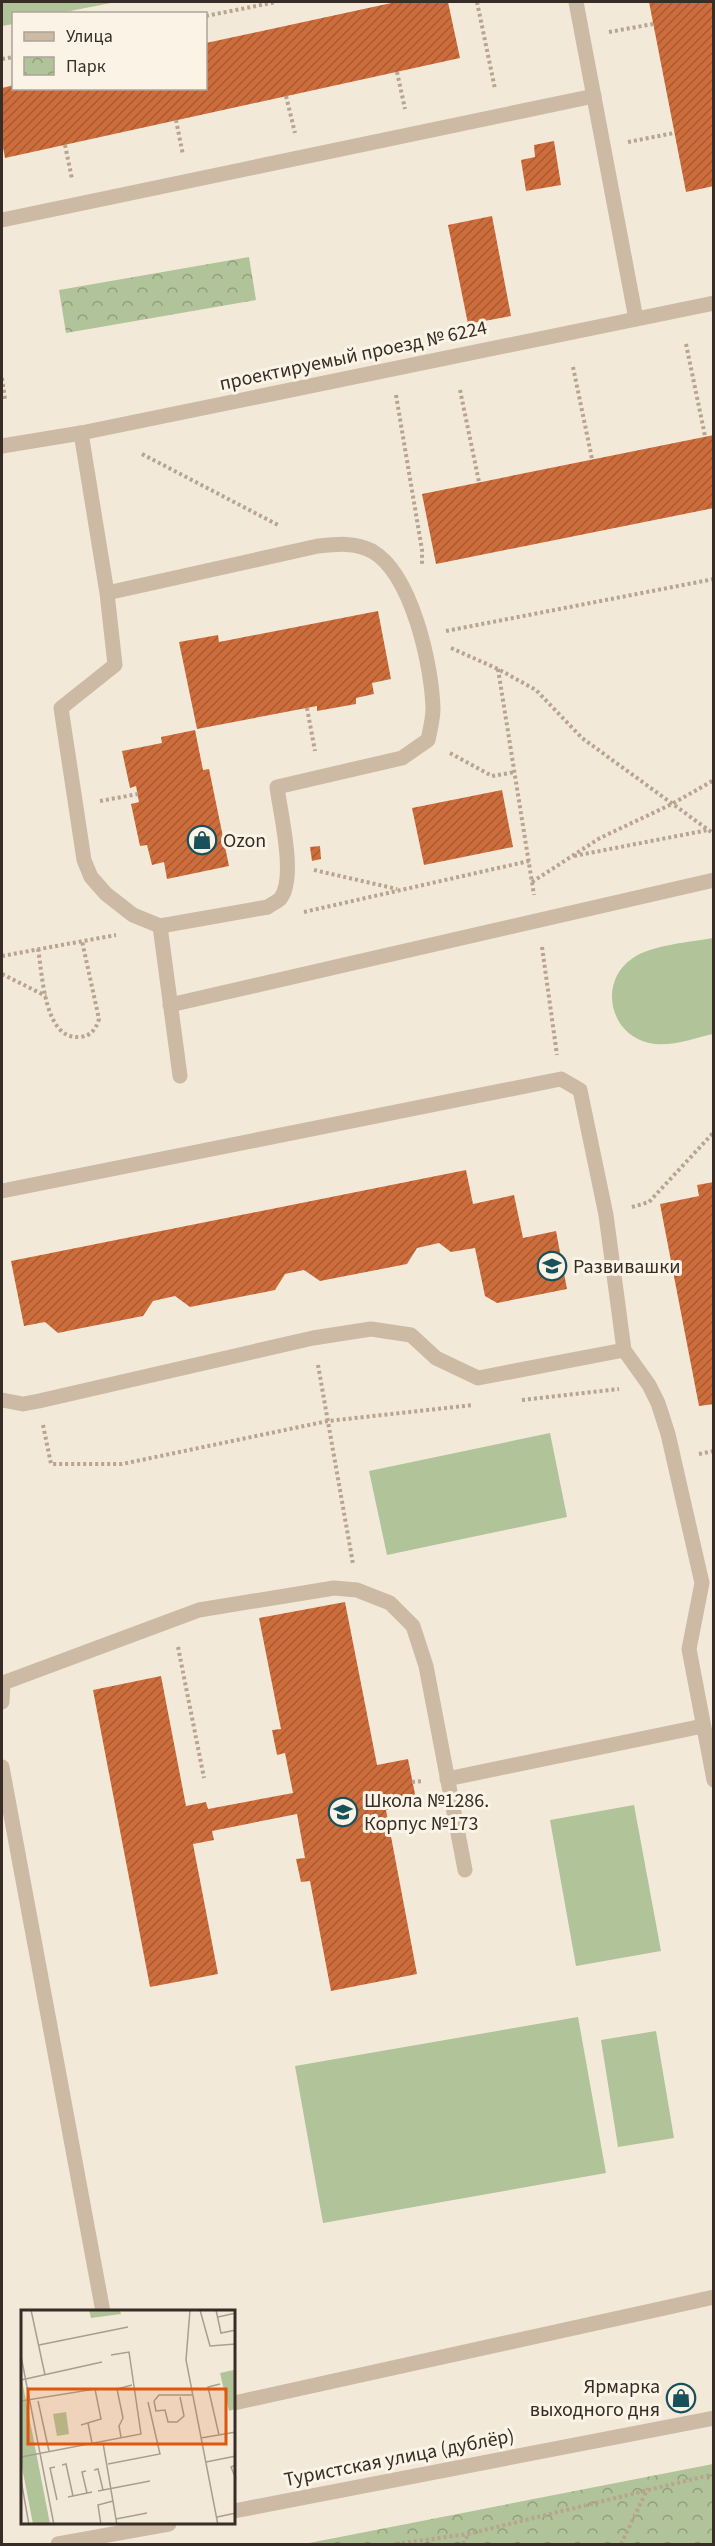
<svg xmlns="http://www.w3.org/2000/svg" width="715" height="2546" font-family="'Source Sans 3',sans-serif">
<defs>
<pattern id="park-crowns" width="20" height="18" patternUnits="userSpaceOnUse" patternTransform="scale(1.5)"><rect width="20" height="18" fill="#b1c398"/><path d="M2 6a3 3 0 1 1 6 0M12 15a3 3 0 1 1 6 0" fill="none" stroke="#919f7c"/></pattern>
<pattern id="building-hatch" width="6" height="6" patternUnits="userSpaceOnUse" patternTransform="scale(1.5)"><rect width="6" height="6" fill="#ce6d3c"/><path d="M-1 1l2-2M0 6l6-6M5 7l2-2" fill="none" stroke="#a85a32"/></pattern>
</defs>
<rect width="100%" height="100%" fill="#f3e9d9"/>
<g fill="#b1c398">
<path d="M2 2H116L60 13 14 14 13 24 2 26Z"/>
<path d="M713 938V1034C694 1038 669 1048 649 1043 609 1034 598 981 633 958 651 945 691 942 713 938Z"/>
<path d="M550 1433 567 1517 387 1555 369 1471Z"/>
<path d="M634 1805 661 1951 576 1966 550 1820Z"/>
<path d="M578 2017 606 2173 323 2223 295 2066Z"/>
<path d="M656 2031 674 2138 618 2147 601 2040Z"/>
</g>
<g fill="url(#park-crowns)">
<path d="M249 257 256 300 66 333 59 290Z"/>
<path d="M713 2464V2544H304Z"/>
</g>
<g fill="url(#building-hatch)">
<path d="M396 2H448L460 58 5 158 2 142V88L14 85V88H206V43Z"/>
<path d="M649 2H714V186L686 192Z"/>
<path d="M554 141 561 185 526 191 521 160 535 157 534 145Z"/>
<path d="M492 216 511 316 468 324 448 225Z"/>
<path d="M714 435V508L436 564 422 494Z"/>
<path d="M378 611 391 679 372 683 374 694 356 698V704L317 711V706L197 729 179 642 218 635 219 642Z"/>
<path d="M195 730 203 770 209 769 229 866 167 879 164 862 152 865 147 845 140 846 131 804 139 802 136 786 130 788 122 751 162 743 161 737Z"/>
<path d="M502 790 513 847 424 865 412 808Z"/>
<path d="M320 846 321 859 312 861 310 847Z"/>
<path d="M466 1170 473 1204 514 1195 523 1238 556 1231 567 1289 497 1303 485 1296 475 1248 451 1252 439 1243 417 1248 407 1264 320 1281 304 1270 285 1274 275 1290 190 1307 175 1296 153 1301 143 1316 77 1329 58 1333 45 1322 24 1326 11 1261Z"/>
<path d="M714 1182V1404L699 1406 660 1204 699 1196 697 1185Z"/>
<path d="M345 1602 377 1765 408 1759 417 1804 386 1810 417 1974 331 1991 310 1881 301 1882 296 1859 305 1858 297 1814 212 1831 214 1840 193 1844 218 1974 150 1987 93 1690 161 1676 186 1806 206 1802 208 1809 293 1793 285 1753 277 1755 272 1730 281 1729 259 1618Z"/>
</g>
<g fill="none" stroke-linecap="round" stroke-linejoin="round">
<g stroke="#b8a48f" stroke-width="4" stroke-dasharray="3 3" stroke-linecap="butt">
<path d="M477 2 495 89"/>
<path d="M206 16 276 2"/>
<path d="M609 32 653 24"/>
<path d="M2 59 14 57"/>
<path d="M397 72 405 109"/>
<path d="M286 96 295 133"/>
<path d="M176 120 183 155"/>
<path d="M628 142 674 133"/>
<path d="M65 145 72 179"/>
<path d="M686 344 705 436"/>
<path d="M573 367 592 459"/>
<path d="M2 378 5 399"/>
<path d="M460 390 479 482"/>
<path d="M396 395 422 550V566"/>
<path d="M142 454 280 526"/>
<path d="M446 631 714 579"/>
<path d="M451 648 498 669 536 690 582 738 714 834"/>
<path d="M498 669 534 895"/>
<path d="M307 708 315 751"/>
<path d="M450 753 492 776 515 772"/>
<path d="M100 801 138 794"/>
<path d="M574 856 708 830"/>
<path d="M314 870 397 889"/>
<path d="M532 882 600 838 672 804 714 780"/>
<path d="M304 912 529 861"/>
<path d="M542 947 557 1055"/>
<path d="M38 949C43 977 44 1040 80 1037 91 1036 96 1029 99 1019L82 941"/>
<path d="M2 956 116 935"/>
<path d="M2 974 46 996"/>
<path d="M632 1207 649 1202 714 1132"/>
<path d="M318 1365 353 1564"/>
<path d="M522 1400 619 1389"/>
<path d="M43 1425 51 1464H122L328 1421 473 1405"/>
<path d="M699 1454 714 1451"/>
<path d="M178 1647 204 1778"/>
<path d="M412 1782 423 1781"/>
<path d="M396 2544 468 2534 714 2474"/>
<path d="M463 2544 468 2535"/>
<path d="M621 2544 648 2488"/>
</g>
<g stroke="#ccbaa4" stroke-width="15">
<path d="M576 2 636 319"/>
<path d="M2 220 594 96"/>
<path d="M81 433 107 593 115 665 61 708 84 860 91 877 106 894 133 915 160 926 268 907C271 904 277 902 280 899 297 879 280 812 277 787L402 758 428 740C430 730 433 719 433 709 432 666 412 574 372 551 355 542 337 544 318 546L107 593"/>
<path d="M2 446 81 433 714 303"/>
<path d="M160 926 180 1076"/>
<path d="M170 1005 714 880"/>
<path d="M2 1191 561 1079 580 1090 606 1215 624 1350 649 1385 658 1403 668 1434 702 1583 689 1649 714 1780"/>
<path d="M2 1400 23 1404 39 1401 313 1338 371 1329 411 1335 436 1358 478 1378 624 1350"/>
<path d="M2 1702 3 1683 199 1610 334 1588 357 1590 390 1603 413 1626 426 1666 465 1870"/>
<path d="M2 1767 103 2312"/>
<path d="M447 1779 703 1726"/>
<path d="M234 2403 714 2297"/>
<path d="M234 2511 714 2418"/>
<path d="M58 2544 169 2524"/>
</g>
</g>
<defs>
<g id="shop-ring" transform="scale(1.5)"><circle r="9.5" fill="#faf3e6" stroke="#19515b" stroke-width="1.5"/><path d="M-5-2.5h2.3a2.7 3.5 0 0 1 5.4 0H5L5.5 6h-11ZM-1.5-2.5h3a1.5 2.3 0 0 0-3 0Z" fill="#19515b"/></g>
<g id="school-ring" transform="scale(1.5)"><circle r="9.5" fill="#faf3e6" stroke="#19515b" stroke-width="1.5"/><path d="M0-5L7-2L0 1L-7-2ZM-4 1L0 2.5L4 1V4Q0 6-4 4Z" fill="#19515b"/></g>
</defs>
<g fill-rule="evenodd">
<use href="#shop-ring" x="202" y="840"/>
<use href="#school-ring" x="552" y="1266"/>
<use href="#school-ring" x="343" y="1812"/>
<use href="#shop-ring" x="681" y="2398"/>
</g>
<g text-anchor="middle" stroke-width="6" stroke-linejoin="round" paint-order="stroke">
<g font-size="20" fill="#372d26" stroke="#faf3e6">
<text transform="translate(353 355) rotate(-12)" y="7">проектируемый проезд № 6224</text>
<text transform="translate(399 2457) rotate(-11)" y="7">Туристская улица (дублёр)</text>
</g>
<g font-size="20" fill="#372d26" stroke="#faf3e6" text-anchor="start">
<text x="223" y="847">Ozon</text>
<text x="573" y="1273">Развивашки</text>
<text x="364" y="1807">Школа №1286.<tspan x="364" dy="23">Корпус №173</tspan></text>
<text x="660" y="2393" text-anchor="end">Ярмарка<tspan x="660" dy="23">выходного дня</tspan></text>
</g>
</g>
<g transform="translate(21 2310)">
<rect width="214" height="214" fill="#f3e9d9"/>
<path d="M68 0H99L100 4 70 8ZM214 51V99L208 101 199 63 213 60ZM45 102 48 124 36 126 32 104Z" fill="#b1c398"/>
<path d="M0 65 29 214H12L0 152Z" fill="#b1c398"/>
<path fill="none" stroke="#a89e91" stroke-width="1.5" d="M10 0 24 65M169 0 165 50 197 215M179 0 189 36 215 34M195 0 200 23 215 20M197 7 215 3M18 35 107 17M0 46 33 215M0 70 81 52M0 91 74 79 80 109 60 115M17 91 28 141M133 91 135 101 144 100 147 112H156L163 106 159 87M133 91 138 85H171M67 113 71 133M198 125 187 77 199 74M100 127 98 116 102 108 96 79 111 75M180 128 215 122M82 133 96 215M0 147 120 124 108 42 90 45M185 152 215 146M87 154 139 144 127 92M41 155 45 154 52 186M215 155 210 157 215 169M34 157 29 158 36 190M73 160 77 159 82 180M65 161 61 162 66 183M0 170 8 215M77 181 129 171M47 187 71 182M196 207 215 203M95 209 126 203M80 215 77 195 92 191"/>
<path fill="#df570d" fill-opacity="0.15" stroke="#df570d" stroke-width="3" d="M7 79H205V134H7Z"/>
<rect width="214" height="214" fill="none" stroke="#372d26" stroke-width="3"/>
</g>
<rect width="715" height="2546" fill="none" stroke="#372d26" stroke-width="6"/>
<rect x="12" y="12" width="195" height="78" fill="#faf3e6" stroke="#aca499" stroke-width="1.5"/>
<rect x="24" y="32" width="30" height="9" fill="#ccbaa4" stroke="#aca499" stroke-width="1.5"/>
<text x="66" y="42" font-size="18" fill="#372d26">Улица</text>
<rect x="24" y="57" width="30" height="18" fill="url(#park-crowns)" stroke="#aca499" stroke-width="1.5"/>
<text x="66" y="72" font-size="18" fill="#372d26">Парк</text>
</svg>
